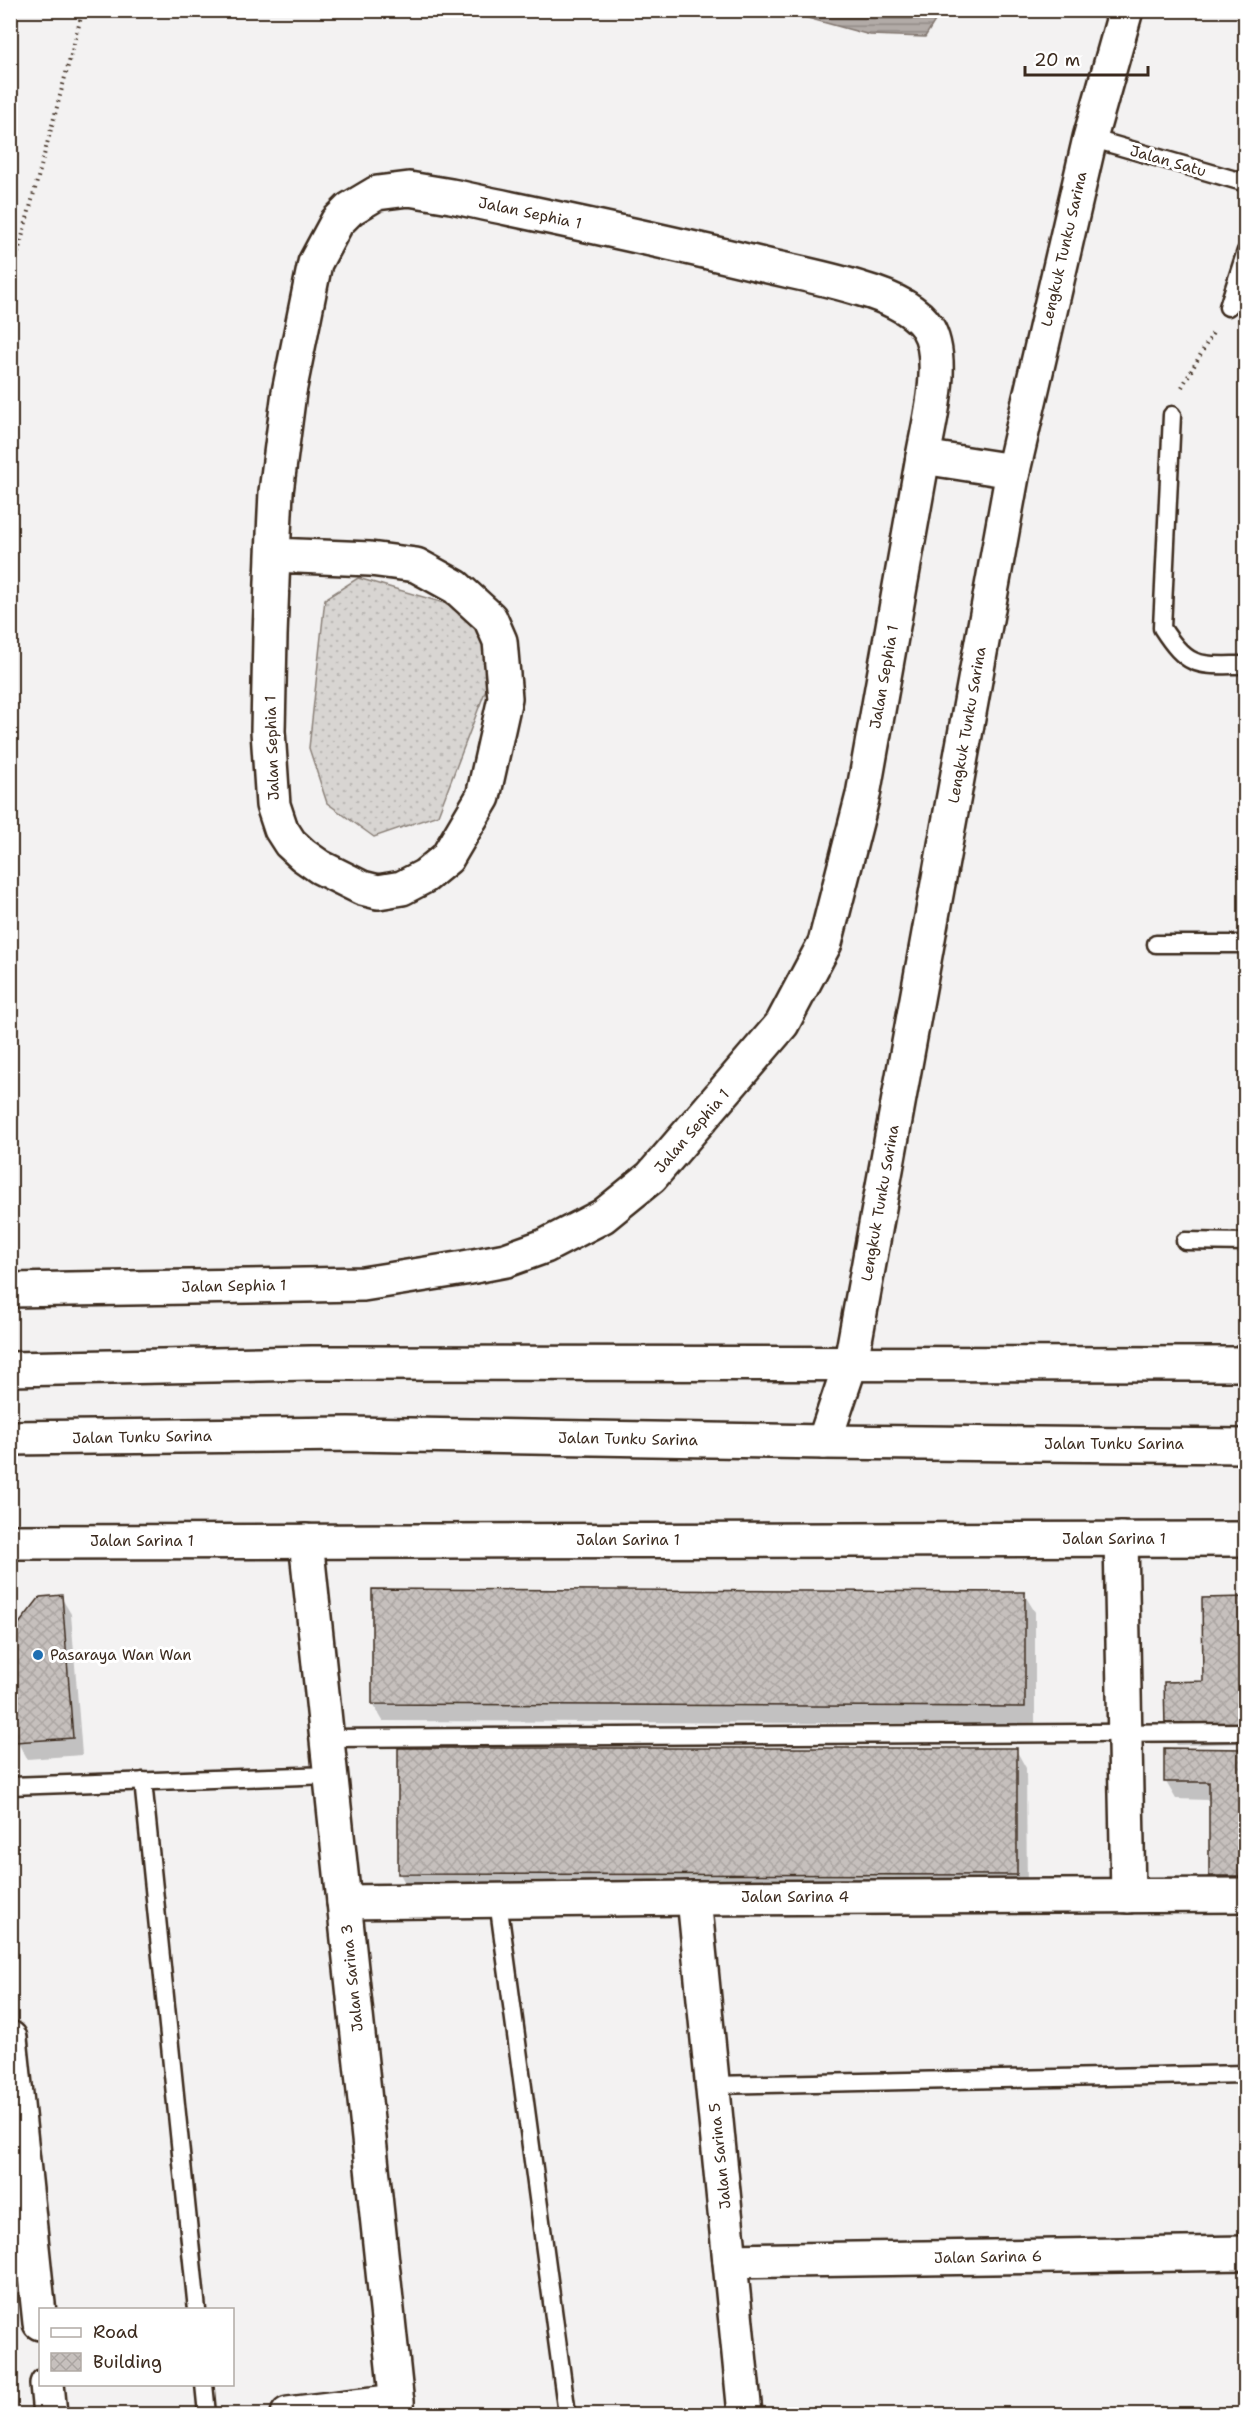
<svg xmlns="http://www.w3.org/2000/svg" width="1256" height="2425" font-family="'Shantell Sans',sans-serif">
<defs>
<pattern id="garden-dots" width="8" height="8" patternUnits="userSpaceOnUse" patternTransform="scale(1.5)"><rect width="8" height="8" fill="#d8d5d2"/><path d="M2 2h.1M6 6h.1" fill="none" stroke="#bab7b4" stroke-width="1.8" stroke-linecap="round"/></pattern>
<pattern id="water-rules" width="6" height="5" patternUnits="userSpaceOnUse" patternTransform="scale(1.5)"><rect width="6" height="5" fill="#b2aba7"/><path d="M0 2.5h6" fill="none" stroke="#928b87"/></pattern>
<pattern id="building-cross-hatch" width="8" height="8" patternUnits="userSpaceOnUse" patternTransform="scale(1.5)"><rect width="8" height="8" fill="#c6c0bd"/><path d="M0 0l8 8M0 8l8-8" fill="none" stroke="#aba5a2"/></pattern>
</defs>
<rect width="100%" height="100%" fill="#f3f2f2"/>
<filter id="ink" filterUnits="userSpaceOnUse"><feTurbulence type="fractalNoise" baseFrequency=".0167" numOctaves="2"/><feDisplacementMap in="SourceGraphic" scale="12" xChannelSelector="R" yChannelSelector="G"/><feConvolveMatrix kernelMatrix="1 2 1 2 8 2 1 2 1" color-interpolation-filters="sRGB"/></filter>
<g filter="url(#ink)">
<path fill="url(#garden-dots)" stroke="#8a8078" stroke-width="1.5" d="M358 578 475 612 491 676 438 815 374 837 327 803 309 748 325 599Z"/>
<path fill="url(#water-rules)" stroke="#827770" stroke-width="1.5" d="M782 11 941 10V11L925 37 870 35Z"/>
<g fill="#0003">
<path d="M1024 1594 1035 1612V1724L383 1721 373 1704Z"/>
<path d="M61 1597 71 1614 82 1755 27 1759 17 1741Z"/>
<path d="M1246 1599V1743L1177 1745 1167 1727 1205 1682Z"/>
<path d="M1016 1750 1026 1768 1027 1893 410 1892 400 1874Z"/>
<path d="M1246 1750V1894H1221L1211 1876 1210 1800 1176 1799 1166 1782Z"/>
</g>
<g fill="url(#building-cross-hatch)" stroke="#3b2a1e" stroke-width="1.5">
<path d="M372 1589 1025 1592V1707L372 1704Z"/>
<path d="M62 1595 73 1738 15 1742 10 1675V1635L40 1597Z"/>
<path d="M1246 1597V1726L1165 1727 1164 1682 1203 1681 1202 1598Z"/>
<path d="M398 1748H1017V1875L398 1874Z"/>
<path d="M1164 1748 1246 1749V1876H1209V1782H1164Z"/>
</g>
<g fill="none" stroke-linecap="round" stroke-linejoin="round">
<g stroke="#3b2a1e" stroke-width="21">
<g id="lane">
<path d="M1090 138 1246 183"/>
<path d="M1228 307 1246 251"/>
<path d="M1172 415 1162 628C1189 670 1199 665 1246 665"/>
<path d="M1156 944H1246"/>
<path d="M1185 1241 1246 1242"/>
<path d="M327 1738 1246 1732"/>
<path d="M143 1781 197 2310"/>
<path d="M10 1786 331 1775"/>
<path d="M498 1901 567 2414"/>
<path d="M713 2085 1246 2074"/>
<path d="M204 2384 207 2414"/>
</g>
</g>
<g stroke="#3b2a1e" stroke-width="38">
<g id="street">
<path d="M273 555 370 559 416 565 456 587 490 618 500 641 505 698 483 797 447 858 425 876 402 888 378 892 362 888 320 867 303 855 290 843 281 829 273 805 268 731 270 636 273 555 276 492 289 392 315 263 337 222 350 209 377 193 409 189 451 196C554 218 657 239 759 264 793 272 827 278 861 289 882 295 914 307 927 327 947 359 929 422 923 457"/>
<path d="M10 1290 363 1284 464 1268 506 1260 545 1246 603 1216 651 1177 782 1024 825 943 863 795 923 457 1013 471"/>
<path d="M1121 1539 1128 1896"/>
<path d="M306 1541 398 2414"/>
<path d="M10 1542 1246 1539"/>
<path d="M694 1898 745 2414"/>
<path d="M344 1902 694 1898 1246 1895"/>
<path d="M10 2038 40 2323"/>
<path d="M730 2261 1246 2253"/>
<path d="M47 2384 50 2414"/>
<path d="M288 2414 397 2401"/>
</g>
</g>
<g stroke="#3b2a1e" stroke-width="38">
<g id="secondary">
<path d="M10 1369 312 1363 1246 1364"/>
<path d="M10 1438 348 1434 824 1442 1246 1446"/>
<path d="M824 1442 851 1362 1013 471 1090 138 1126 10"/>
</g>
</g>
<g stroke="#3b2a1e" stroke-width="4" stroke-dasharray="1.5 4.5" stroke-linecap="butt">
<path d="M10 282 83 10"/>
<path d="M1182 387 1214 331"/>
</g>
<use href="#lane" stroke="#fff" stroke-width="16"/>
<use href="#street" stroke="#fff" stroke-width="33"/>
<use href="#secondary" stroke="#fff" stroke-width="33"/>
</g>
</g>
<circle fill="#1f6fb2" stroke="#fff" stroke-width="2" cx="38" cy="1655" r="6"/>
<g text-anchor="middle" stroke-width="6" stroke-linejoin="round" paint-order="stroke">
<g font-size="15" fill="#3b2a1e" stroke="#fff">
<text transform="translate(1168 161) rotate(16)" y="5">Jalan Satu</text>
<text transform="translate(530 213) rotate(12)" y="5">Jalan Sephia 1</text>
<text transform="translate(1064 249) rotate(-77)" y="5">Lengkuk Tunku Sarina</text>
<text transform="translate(884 677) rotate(-80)" y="5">Jalan Sephia 1</text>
<text transform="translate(967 725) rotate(-80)" y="5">Lengkuk Tunku Sarina</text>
<text transform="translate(272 748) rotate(-92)" y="5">Jalan Sephia 1</text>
<text transform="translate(692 1131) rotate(-49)" y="5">Jalan Sephia 1</text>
<text transform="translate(880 1203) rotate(-80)" y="5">Lengkuk Tunku Sarina</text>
<text transform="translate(234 1286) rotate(-1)" y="5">Jalan Sephia 1</text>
<text transform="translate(142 1437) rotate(-1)" y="5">Jalan Tunku Sarina</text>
<text transform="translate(628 1439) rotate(1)" y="5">Jalan Tunku Sarina</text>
<text x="1114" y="1449">Jalan Tunku Sarina</text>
<text x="1114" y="1544">Jalan Sarina 1</text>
<text x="628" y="1545">Jalan Sarina 1</text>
<text x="142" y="1546">Jalan Sarina 1</text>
<text x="795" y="1902">Jalan Sarina 4</text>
<text transform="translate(352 1978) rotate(-96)" y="5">Jalan Sarina 3</text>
<text transform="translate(720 2156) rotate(-96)" y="5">Jalan Sarina 5</text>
<text transform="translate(988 2257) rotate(-1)" y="5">Jalan Sarina 6</text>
</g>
<g font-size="15" fill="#3b2a1e" stroke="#fff" text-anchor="start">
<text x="50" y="1660">Pasaraya Wan Wan</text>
</g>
</g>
<rect width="1256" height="2425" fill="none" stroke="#fff" stroke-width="36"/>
<rect x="18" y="18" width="1220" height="2389" fill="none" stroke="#3b2a1e" stroke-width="2" filter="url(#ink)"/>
<rect x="39" y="2308" width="195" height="78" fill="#ffffff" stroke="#b1aaa5" stroke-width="1.5"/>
<rect x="51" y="2328" width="30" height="9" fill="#ffffff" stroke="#b1aaa5" stroke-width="1.5"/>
<text x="93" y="2338" font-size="18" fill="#3b2a1e">Road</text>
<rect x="51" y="2353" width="30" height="18" fill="url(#building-cross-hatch)" stroke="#b1aaa5" stroke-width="1.5"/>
<text x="93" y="2368" font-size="18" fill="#3b2a1e">Building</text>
<path d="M1025 66v9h123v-9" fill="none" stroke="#3b2a1e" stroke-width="3"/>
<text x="1034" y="66" font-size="18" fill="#3b2a1e" stroke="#ffffff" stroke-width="4.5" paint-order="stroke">20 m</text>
</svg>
